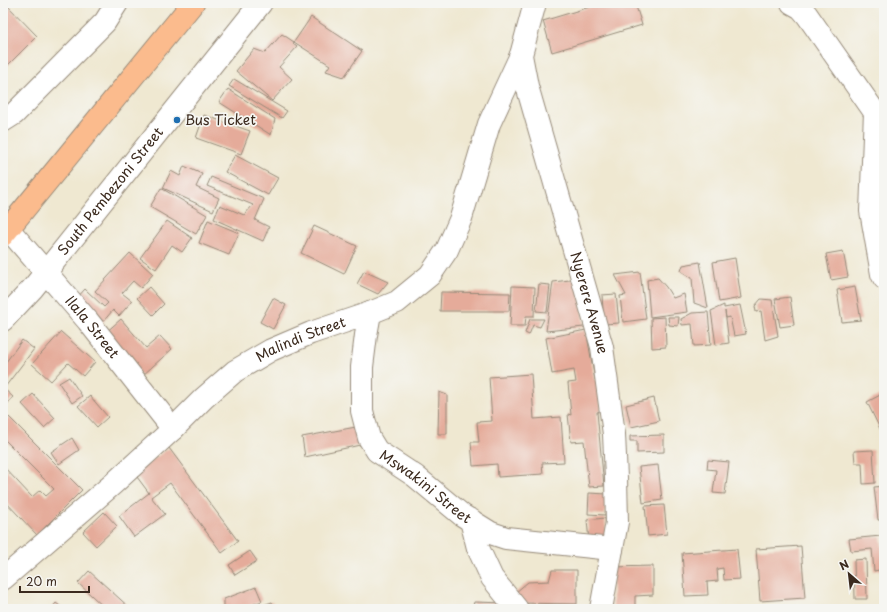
<svg xmlns="http://www.w3.org/2000/svg" width="887" height="612" font-family="'Playpen Sans',sans-serif">
<rect width="100%" height="100%" fill="#f6f6f2"/>
<filter id="ink" filterUnits="userSpaceOnUse"><feTurbulence type="fractalNoise" baseFrequency=".025" numOctaves="2"/><feDisplacementMap in="SourceGraphic" scale="8" xChannelSelector="R" yChannelSelector="G"/><feConvolveMatrix kernelMatrix="1 2 1 2 8 2 1 2 1" color-interpolation-filters="sRGB"/></filter>
<filter id="wash" filterUnits="userSpaceOnUse"><feTurbulence type="fractalNoise" baseFrequency=".012" numOctaves="4" result="noise"/><feDisplacementMap in="SourceGraphic" scale="16" xChannelSelector="R" yChannelSelector="G"/><feGaussianBlur stdDeviation="0.9" result="paint"/><feColorMatrix in="noise" values="0 0 0 0 0 0 0 0 0 0 0 0 0 0 0 0 0 1.4 0 .05"/><feComposite in="paint" operator="in"/></filter>
<g filter="url(#wash)">
<rect width="100%" height="100%" fill="#efe8d1"/>
<g id="blocks">
<g fill="#e5ab9a">
<path d="M3 3H5L37 36 3 70V29L5 27 3 25Z"/>
<path d="M603 3H635L642 25 552 52 543 21Z"/>
<path d="M311 17 362 51 344 77 326 71 330 65 294 42Z"/>
<path d="M282 34 294 42 293 44 297 47 279 67 292 79 272 101 236 71 254 49 265 53Z"/>
<path d="M234 79 287 111 282 118 229 86Z"/>
<path d="M228 89 275 119 271 135 219 102Z"/>
<path d="M204 115 250 131 241 154 196 138Z"/>
<path d="M235 155 278 178 268 195 225 172Z"/>
<path d="M184 166 202 174 196 187 219 198 213 211 163 188 171 171 180 176Z"/>
<path d="M211 177 264 199 255 220 269 227 263 241 214 219 220 205 244 215 253 205 207 186Z"/>
<path d="M161 188 207 215 196 234 150 207Z"/>
<path d="M208 220 239 233 229 255 199 243Z"/>
<path d="M167 221 192 238 182 252 172 245 156 269 140 258Z"/>
<path d="M314 226 357 246 344 274 301 253Z"/>
<path d="M843 251 848 277 831 280 826 254Z"/>
<path d="M130 253 153 274 141 288 133 281 122 293 132 301 119 316 113 310 102 323 76 299 85 289 104 307 108 303 95 291Z"/>
<path d="M735 258 741 298 719 302 713 262Z"/>
<path d="M700 262 708 308 694 303 692 278 681 271 683 265Z"/>
<path d="M364 271 388 282 378 294 357 284Z"/>
<path d="M640 272 646 319 623 322 620 296 626 295 615 275Z"/>
<path d="M658 278 666 287 673 298 684 294 687 312 650 317 647 280Z"/>
<path d="M578 279 584 327 546 331 553 282Z"/>
<path d="M539 284 550 285 547 312 536 311Z"/>
<path d="M512 286 535 287 534 316H526L525 326H510Z"/>
<path d="M149 287 164 304 153 315 137 298Z"/>
<path d="M855 287 861 320 842 322 837 290Z"/>
<path d="M441 292 510 293 509 311H440Z"/>
<path d="M616 294 619 323 604 324 602 295Z"/>
<path d="M790 297 794 325 780 327 775 299Z"/>
<path d="M273 298 286 305 273 329 260 322Z"/>
<path d="M761 299 772 300 778 336 765 340 761 311 756 312 755 306Z"/>
<path d="M724 305V308L740 305 746 334 734 336 730 317 726 318 725 311 729 343 716 345 711 311Z"/>
<path d="M708 312 711 345 694 346 692 324 682 325 681 319 692 313Z"/>
<path d="M665 317 666 347 652 348 651 318Z"/>
<path d="M668 317H679L678 326 669 325Z"/>
<path d="M121 319 146 348 160 336 172 349 142 376 104 334Z"/>
<path d="M530 319H544L540 327 533 325 529 335 525 333Z"/>
<path d="M586 330 595 380H599L601 411 597 412 604 486 589 487 584 441 571 442 568 414 571 415 568 383 576 382 574 370 552 374 546 338Z"/>
<path d="M61 332 95 362 83 376 68 363 51 381 32 364Z"/>
<path d="M22 340 34 349 5 387 3 386V366Z"/>
<path d="M531 374 534 419 561 417 564 462 542 463 543 474 498 477 497 464 473 466 471 442H479L477 422 492 421 489 377Z"/>
<path d="M69 377 82 396 72 403 59 383Z"/>
<path d="M3 388 13 397 3 409Z"/>
<path d="M439 392 447 395V434H438Z"/>
<path d="M884 393V437L867 402Z"/>
<path d="M33 394 55 418 44 428 22 404Z"/>
<path d="M90 396 108 417 97 427 78 406Z"/>
<path d="M654 398 659 421 631 427 626 405Z"/>
<path d="M9 417 82 490 37 535 3 499V466L32 497 40 490 46 496 54 489 3 438V423Z"/>
<path d="M356 427 360 445 305 457 302 437Z"/>
<path d="M664 435V452L637 453V441H630V436Z"/>
<path d="M72 438 79 450 59 464 51 452Z"/>
<path d="M169 448 238 541 222 553 170 483 151 497 165 514 134 537 119 516 149 493 134 473Z"/>
<path d="M873 450 875 483 863 484 862 463H855L854 451Z"/>
<path d="M708 460 729 462 725 494 713 493 716 470 707 469Z"/>
<path d="M658 465 662 500 643 503 639 467Z"/>
<path d="M884 486V520H878L874 487Z"/>
<path d="M589 493 607 494 605 515 588 514Z"/>
<path d="M664 505 667 534 648 536 645 506Z"/>
<path d="M104 512 117 526 96 546 83 532Z"/>
<path d="M605 518 607 540 589 541 587 520Z"/>
<path d="M881 536 884 569 874 571 872 549 851 551 849 539Z"/>
<path d="M801 546 805 598 760 601 756 549Z"/>
<path d="M737 549 740 579 724 580 723 568 717 569 718 581 707 582 708 595 685 596 682 553Z"/>
<path d="M250 551 257 561 235 575 229 565Z"/>
<path d="M866 559 867 599H855L854 560Z"/>
<path d="M653 566V595L635 596V609H613L612 567Z"/>
<path d="M552 570H577V604L516 603V592L528 582 549 581Z"/>
<path d="M89 571 131 609H106L78 583Z"/>
<path d="M256 587 262 601 241 609H224V599Z"/>
<path d="M272 602 275 609H252Z"/>
<path d="M474 602 507 603V609H472Z"/>
<path d="M56 603 64 609H51Z"/>
</g>
</g>
</g>
<g filter="url(#ink)">
<use href="#blocks" fill-opacity="0" stroke="#958978" stroke-width="1"/>
<g fill="none" stroke-linecap="round" stroke-linejoin="round">
<g stroke="#958978" stroke-width="24">
<g id="minor">
<path id="s1" d="M535 3 521 55 527 86 602 347 614 434 616 478 617 522 601 609"/>
<path d="M792 3 801 8 807 15 883 124"/>
<path d="M875 112 871 211 882 274 884 278"/>
<path d="M3 121 14 114 105 22 117 3"/>
<path id="s2" d="M3 223 88 321 173 429"/>
<path id="s3" d="M370 313 366 335 362 367V411L369 438 377 451 415 476 462 515 491 533 506 538 612 549"/>
<path id="s4" d="M3 320 33 288 261 3"/>
<path d="M471 520 478 548 492 578 517 609"/>
<path id="s5" d="M3 579 113 484 173 429 204 398 235 371 271 350 311 333 370 313 397 302 430 275 447 250 461 218 489 124 521 55"/>
</g>
</g>
<g stroke="#958978" stroke-width="24">
<path id="highway" d="M3 235 193 3"/>
</g>
<use href="#minor" stroke="#fff" stroke-width="22"/>
<use href="#highway" stroke="#fbbb8d" stroke-width="22"/>
</g>
</g>
<circle fill="#1f6fb2" stroke="#f6f6f2" stroke-width="1.5" cx="177" cy="120" r="4"/>
<g text-anchor="middle" stroke-width="3.5" stroke-linejoin="round" paint-order="stroke">
<g font-size="14" fill="#3b2a1e" stroke="#f6f6f2" text-anchor="start">
<text x="185" y="125">Bus Ticket</text>
</g>
<g font-size="14" fill="#3b2a1e" stroke="#f6f6f2">
<text dy="5" stroke="none"><textPath href="#s4" startOffset="168">South Pembezoni Street</textPath></text>
<text dy="5" stroke="none"><textPath href="#s1" startOffset="311">Nyerere Avenue</textPath></text>
<text dy="5" stroke="none"><textPath href="#s2" startOffset="137">Ilala Street</textPath></text>
<text dy="5" stroke="none"><textPath href="#s5" startOffset="385">Malindi Street</textPath></text>
<text dy="5" stroke="none"><textPath href="#s3" startOffset="202">Mswakini Street</textPath></text>
</g>
</g>
<rect width="887" height="612" fill="none" stroke="#f6f6f2" stroke-width="16"/>
<g transform="translate(849 574) rotate(332)" stroke="#f6f6f2" stroke-width="3" paint-order="stroke">
<path d="M0-3L7 15L0 10L-7 15Z" fill="#3b2a1e"/>
<text y="-6" font-size="11" font-weight="bold" text-anchor="middle" fill="#3b2a1e">N</text>
</g>
<path d="M20 586v6h69v-6" fill="none" stroke="#3b2a1e" stroke-width="2"/>
<text x="26" y="586" font-size="12" fill="#3b2a1e" stroke="#f6f6f2" stroke-width="3" paint-order="stroke">20 m</text>
</svg>
